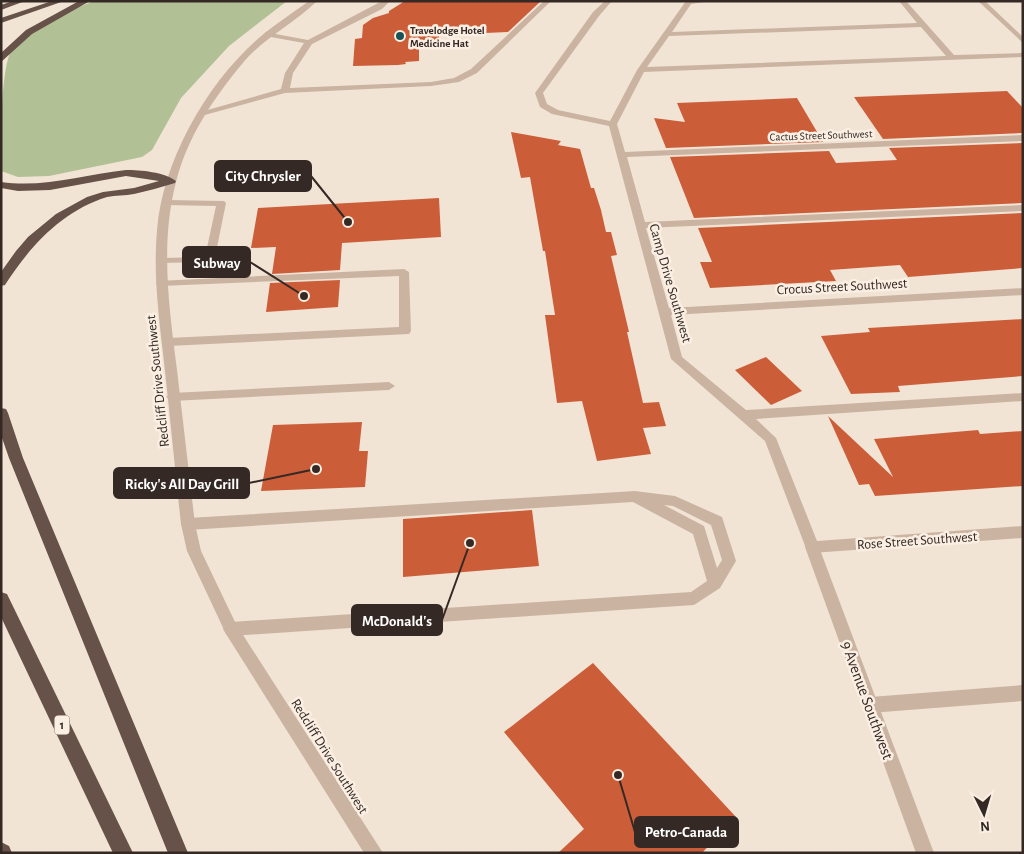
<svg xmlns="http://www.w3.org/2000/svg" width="1024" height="854" font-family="'Alegreya Sans',sans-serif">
<rect width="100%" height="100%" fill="#f2e4d5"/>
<path fill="#b2c195" d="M94 1H287L229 46 181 98 152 150 142 157 49 176 18 177 1 171C1 146 0 68 12 49 27 27 69 11 94 1Z"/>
<g fill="#cc5d39">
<path d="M405 1H541L508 32 439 35V48L419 49V61L405 62 406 64 398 65 353 66 355 39 362 38 363 25 373 18 389 13V11Z"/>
<path d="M1007 91 1023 108V133L883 139 854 97Z"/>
<path d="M797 98 823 142 666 148 654 118 685 122 677 103Z"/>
<path d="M511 132 561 141 558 145 580 149 591 188H594L601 210 606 232H611L617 255 611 256 629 332H627L643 403 659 402 666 426 643 428 651 454 597 461 582 401 557 403 545 315H555L545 251H543L530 177 521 178Z"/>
<path d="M1023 143V203L694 218 670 157 829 151 836 163 897 160 889 148Z"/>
<path d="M439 198 441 237 342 243 340 270 272 274 276 247 251 248 258 208Z"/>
<path d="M1023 213V268L908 277 900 265 830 270 836 281 710 288 700 262H712L698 228Z"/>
<path d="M340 280 338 307 266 312 270 283Z"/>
<path d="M1023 319V376L898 386 900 392 851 394 821 336 870 332 868 328Z"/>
<path d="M766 357 802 391 771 405 735 370Z"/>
<path d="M828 416 893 477 874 439 978 430 980 434 1023 431V486L875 496 869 484 859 485Z"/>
<path d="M362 422 359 451H368L365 487 261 491 273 425Z"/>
<path d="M532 510 539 566 403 577V519Z"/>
<path d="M593 663 736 817 702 853H558L584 829 504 732Z"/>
</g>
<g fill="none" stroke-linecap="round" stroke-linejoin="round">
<g fill="#cab4a1" fill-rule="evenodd">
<path d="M382 1H390L382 9 312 44 293 73 290 88 431 82 454 78 471 69 544 1H551L477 73 459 82 431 86 285 93 201 116 197 113 281 89 285 73 304 43 265 36V32L308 40Z"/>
<path d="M605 1H612L599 16 543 93 547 104 558 110 610 121 637 70 686 1H710L691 4 672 32 917 23 899 1H906L954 55 1023 53V57L644 72 617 124 625 152 1023 135V141L627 157 645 222 1023 205V211L646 228 669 308 1023 288V295L671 315 682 357 746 410 1023 393V401L756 419 776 438 817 541 1023 526V538L812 553 807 551 765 441 671 359 609 126 552 114 540 107 535 93 593 12ZM921 27 946 56 647 67 669 36Z"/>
<path d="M978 1H985L1023 37V43Z"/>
<path d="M167 200 224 201 226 203 214 262 158 263 157 261 162 258 205 257 216 206 164 205 162 203Z"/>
<path d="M404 269 409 272 411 331 409 334 169 346 163 342 169 338 399 327V276L161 286 157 285 156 283 157 281Z"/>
<path d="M389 382 395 386 389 390 172 401 166 397 172 393Z"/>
<path d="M635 491 675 496 722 517 736 561 720 588 694 605 231 636 226 634 223 629 226 624 231 622 691 592 707 581 693 534 633 502 188 530 183 528 181 524 183 520 188 518ZM664 505 673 506 711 525 722 560 717 568 704 526Z"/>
<path d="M1023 685V701L870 713 864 710 862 705 864 700 870 697Z"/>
</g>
<g fill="#cab4a1" fill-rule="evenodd">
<path d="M309 1H317C294 24 263 38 242 64 213 99 187 138 176 182 160 244 169 307 177 370 183 421 189 473 195 524L201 551 236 624 383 853H364L226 634 187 551 181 524C175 470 170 416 164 362 159 318 153 274 157 230 163 158 210 77 266 32 280 21 295 11 309 1Z"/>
<path d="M812 541 817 543 819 547 934 853H916L805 547 807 543Z"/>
</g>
<g fill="#665248" fill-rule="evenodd">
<path d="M13 1H25L1 10V5Z"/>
<path d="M52 1H64L1 23V18Z"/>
<path d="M79 1H90L32 34 1 62V53L26 30Z"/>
<path d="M126 170C140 170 165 172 176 181L175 183C161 187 148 191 134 194 125 196 116 195 107 197 62 211 30 246 5 285L1 286V272L16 251 28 237 56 214 87 197 103 192 134 188 159 181 126 176 50 190 18 191 1 188V182C44 188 83 175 126 170Z"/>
<path d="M1 408 6 409 8 413 23 458 188 853H168L9 458 1 435Z"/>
<path d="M1 592 7 594 133 853H113L1 617Z"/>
<path d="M1 842 9 846 12 853H1Z"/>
</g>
</g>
<circle fill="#185357" stroke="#faefe2" stroke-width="2" cx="400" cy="36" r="5"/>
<g text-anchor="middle" stroke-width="5" stroke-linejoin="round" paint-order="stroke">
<g font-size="11" font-weight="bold" fill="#342924" stroke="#faefe2" text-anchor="start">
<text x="410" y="34">Travelodge Hotel<tspan x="410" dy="13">Medicine Hat</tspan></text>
</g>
<g font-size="11" fill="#342924" stroke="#faefe2">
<text transform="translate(821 135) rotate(-2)" y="4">Cactus Street Southwest</text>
</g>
<rect fill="#faefe2" stroke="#6f645d" stroke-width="1" x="54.5" y="715.5" width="15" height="19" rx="4"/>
<g font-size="12" font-weight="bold" fill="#342924">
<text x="62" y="729">1</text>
</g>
<g font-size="14" fill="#342924" stroke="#faefe2">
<text transform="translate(671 283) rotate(74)" y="5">Camp Drive Southwest</text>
<text transform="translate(842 286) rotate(-3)" y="5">Crocus Street Southwest</text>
<text transform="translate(157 381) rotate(-96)" y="5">Redcliff Drive Southwest</text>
<text transform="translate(917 540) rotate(-4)" y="5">Rose Street Southwest</text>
<text transform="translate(330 756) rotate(58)" y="5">Redcliff Drive Southwest</text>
</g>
<g font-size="16" fill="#342924" stroke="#faefe2">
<text transform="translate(868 700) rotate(70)" y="6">9 Avenue Southwest</text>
</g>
</g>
<path fill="none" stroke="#342924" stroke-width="2" d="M348 222L311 176M304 296L250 262M316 469L249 483M470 543L442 620M618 775L635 832"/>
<g fill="#342924" stroke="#faefe2" stroke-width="2">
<circle cx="348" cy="222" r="5"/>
<circle cx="304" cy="296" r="5"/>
<circle cx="316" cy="469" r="5"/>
<circle cx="470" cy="543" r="5"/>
<circle cx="618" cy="775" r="5"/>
</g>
<g fill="#342924" stroke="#342924" stroke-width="2">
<rect x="215" y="161" width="96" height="30" rx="5"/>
<rect x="183" y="247" width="67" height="30" rx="5"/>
<rect x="114" y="468" width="135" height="30" rx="5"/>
<rect x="352" y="605" width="90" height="30" rx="5"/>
<rect x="635" y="817" width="103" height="30" rx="5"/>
</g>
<g font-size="15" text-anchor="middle" font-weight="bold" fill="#fff">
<text x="263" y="181">City Chrysler</text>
<text x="217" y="268">Subway</text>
<text x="182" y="489">Ricky's All Day Grill</text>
<text x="397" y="626">McDonald's</text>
<text x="686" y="837">Petro-Canada</text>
</g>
<rect width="1024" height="854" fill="none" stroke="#342924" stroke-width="5"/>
<g transform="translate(984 814) rotate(175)" stroke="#faefe2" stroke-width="4" paint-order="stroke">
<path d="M0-4L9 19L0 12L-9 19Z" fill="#342924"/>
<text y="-8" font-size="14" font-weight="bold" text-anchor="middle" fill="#342924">N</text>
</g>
</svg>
